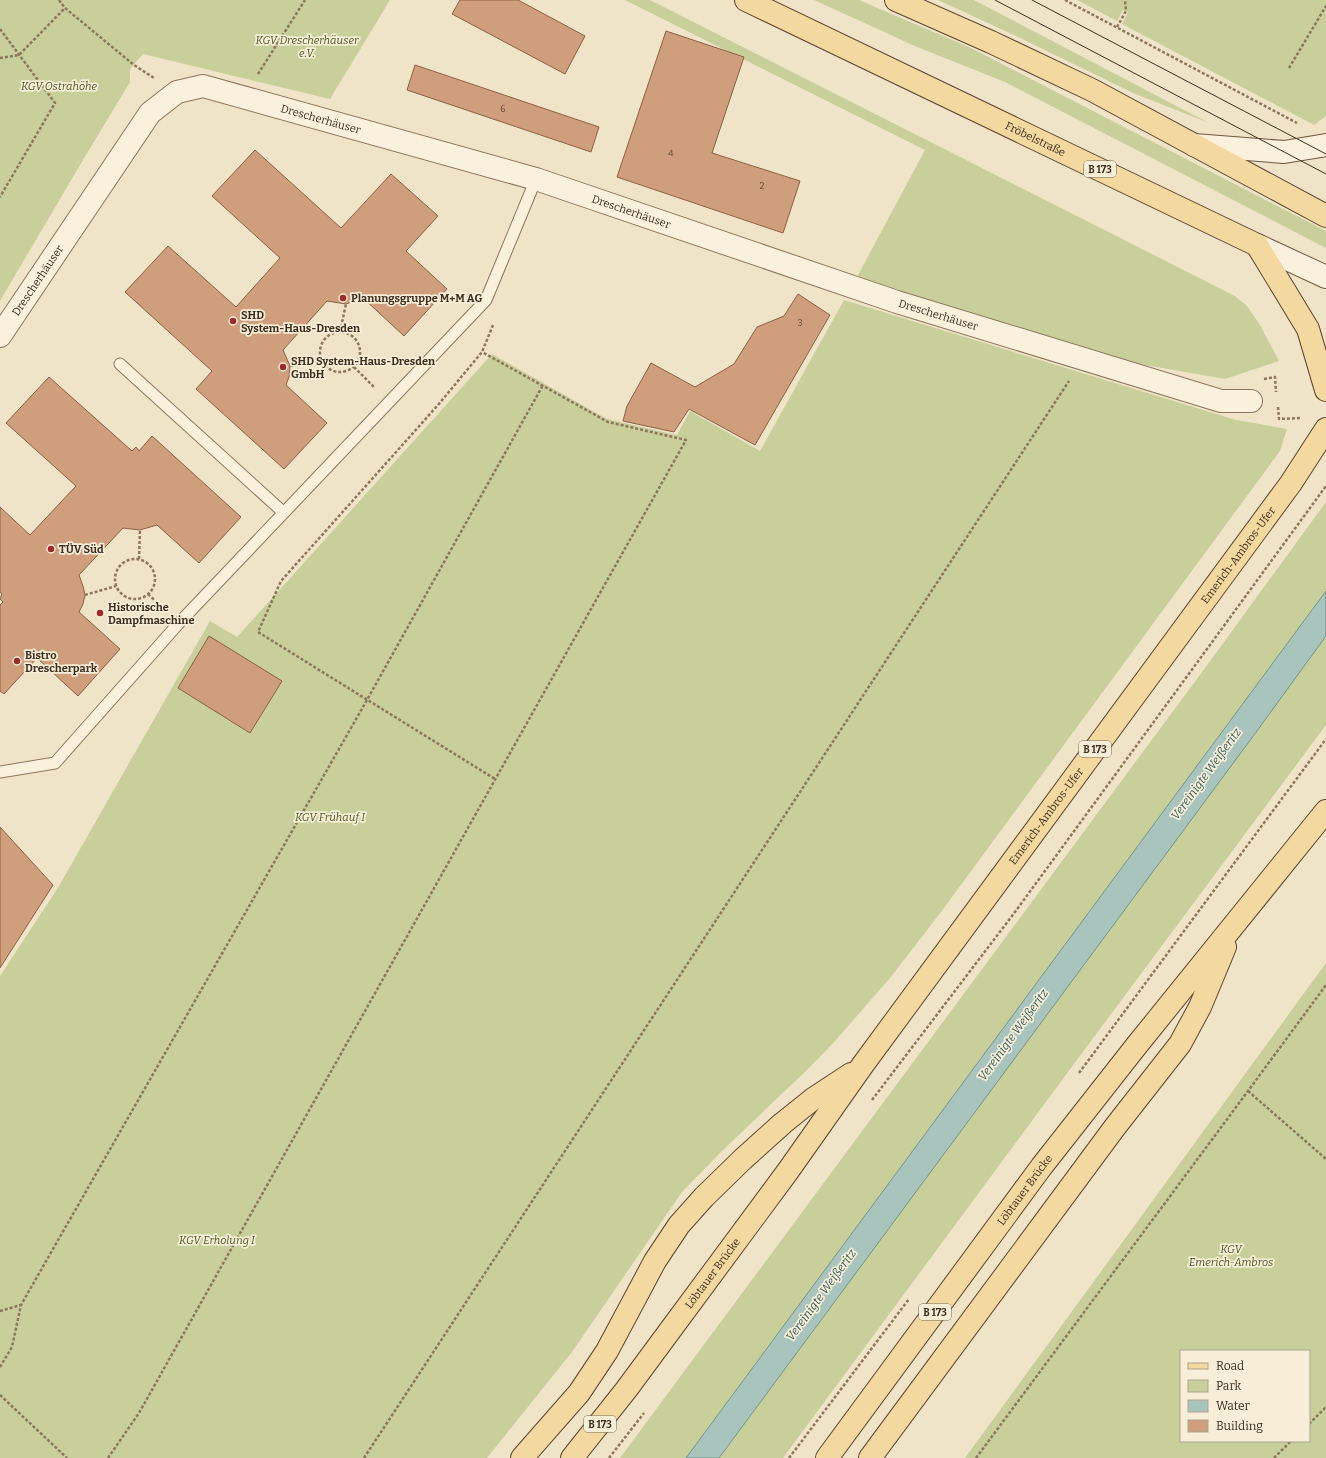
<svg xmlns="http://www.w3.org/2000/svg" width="1326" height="1458" font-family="Bitter,serif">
<rect width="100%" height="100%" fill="#f0e4c8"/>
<g fill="#c9cf9b" fill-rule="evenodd">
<path d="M0 0H390L330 99 143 54 130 69V82L80 165 0 301Z"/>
<path d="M625 0H650L1235 296 1247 306 1260 325 1279 361 1225 379 1128 362 857 277 925 150Z"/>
<path d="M814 0H859L971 48 1326 231V248L1005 82 917 47Z"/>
<path d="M938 0H974L1209 123 1133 93 1016 36Z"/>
<path d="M1077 0H1326V116L1314 125 1122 24 1128 12 1123 10 1117 21Z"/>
<path d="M844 300 1236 420 1287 429 1280 451 941 912 890 978 836 1040 809 1068 722 1151 682 1192 572 1352 487 1458H0V976L59 886 210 621 237 637 492 354 607 419 677 435 690 411 760 451Z"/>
<path d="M1326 502V591L686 1458H620L1205 668Z"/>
<path d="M1326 636V725L1068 1072 783 1458H719Z"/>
<path d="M1326 963V1458H965ZM1181 1351H1309V1441H1181Z"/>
</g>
<path fill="#a9c4bc" stroke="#6f938a" d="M1326 591V636L1254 735 719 1458H686Z"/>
<g fill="#cf9f7d" stroke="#8d5f41">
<path d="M460 0H518L585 36 565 74 452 14Z"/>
<path d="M666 31 744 57 712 153 800 181 783 233 617 177Z"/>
<path d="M415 65 599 127 591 152 407 90Z"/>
<path d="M255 150 341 228 391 174 438 216 406 251 447 289 404 336 363 298 346 304 327 301 283 350 290 366 289 377 286 385 327 423 284 469 196 389 212 371 125 292 168 246 236 307 280 258 212 196Z"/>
<path d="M798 294 830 315 755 445 689 409 674 432 623 421 627 406 651 363 695 387 734 364 757 327 784 316Z"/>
<path d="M49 377 132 451 136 447 139 451 152 436 241 517 199 563 157 525 140 530 123 528 79 575 83 586 85 595 83 604 79 612 120 649 78 696 37 658 4 694 0 691V605L3 602 0 599 2 594 0 592V507L30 535 76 486 6 423Z"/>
<path d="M209 636 282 681 250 733 178 688Z"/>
<path d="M0 827 53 885 0 968Z"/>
</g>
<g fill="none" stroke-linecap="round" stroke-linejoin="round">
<g stroke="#8d765c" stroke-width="13">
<g id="lane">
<path d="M120 364 283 512"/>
<path d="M0 772 55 763 179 623 486 300 536 179"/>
</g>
</g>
<g stroke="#8d765c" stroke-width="24">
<g id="street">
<path id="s1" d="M0 336 150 113 177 92 203 86 536 179 897 302 1221 401H1251"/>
</g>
</g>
<g stroke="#6f573f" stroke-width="24">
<g id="secondary">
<path d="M1194 145 1284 152 1326 145"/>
<path d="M1257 245 1326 277"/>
</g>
</g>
<g stroke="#5b4430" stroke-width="24">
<g id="primary">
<path id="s2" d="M746 0 1257 245 1308 329 1326 390"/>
<path d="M896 0 991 42 1092 90 1326 216"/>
<path d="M522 1458 579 1393 607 1351 655 1261 679 1225 704 1197 743 1159 783 1123 813 1099 851 1074"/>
<path id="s3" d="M572 1458 626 1390 677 1321 788 1171 862 1066 1291 483 1326 429"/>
<path id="s4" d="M827 1458 1042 1166 1137 1045 1326 811"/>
<path d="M870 1458 1115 1127 1180 1044 1200 1007 1225 947"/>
</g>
</g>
<g stroke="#8d765c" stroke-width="2.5" stroke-dasharray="3 2" stroke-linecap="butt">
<path d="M59 0 65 8 134 65 154 78"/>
<path d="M1065 0 1297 123"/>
<path d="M1117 27 1126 11 1125 0"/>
<path d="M0 29 55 103 0 197"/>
<path d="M0 58 19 55 65 8"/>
<path d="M1289 68 1326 6"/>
<path d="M258 74 305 0"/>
<path d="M493 325 482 352 438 405 281 581 258 632 495 779"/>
<path d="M340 332 346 304"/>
<circle cx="340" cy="352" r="20"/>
<path d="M290 366 323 361"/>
<path d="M354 367 375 388"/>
<path d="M1264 379 1275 377 1276 392"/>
<path d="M1278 407 1279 419 1301 418"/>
<path d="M139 559 140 530"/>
<circle cx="135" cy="579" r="20"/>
<path d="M148 594 164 609"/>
<path d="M85 595 116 586"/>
<path d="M1079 1073 1326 739"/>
<path d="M1248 1091 1326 1159"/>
<path d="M872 1100 1015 912 1326 486"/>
<path d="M0 1311 21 1305"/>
<path d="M0 1367 12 1347 21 1305 367 700 543 385"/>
<path d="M0 1395 67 1458"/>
<path d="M1309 1424 1326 1407"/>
<path d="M108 1458 139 1413 686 440 608 422 482 352"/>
<path d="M364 1458 1069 381"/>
<path d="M609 1458 644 1413"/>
<path d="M789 1458 909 1299"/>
<path d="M976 1458 1248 1091 1326 985"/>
<path d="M1274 1458 1291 1441"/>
</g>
<use href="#lane" stroke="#faf1dc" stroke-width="11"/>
<use href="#street" stroke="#faf1dc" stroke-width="22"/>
<use href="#secondary" stroke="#faf1dc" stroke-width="22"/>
<use href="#primary" stroke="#f3d9a0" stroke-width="22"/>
<g stroke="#3d2e20" stroke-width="1">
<path d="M995 0 1326 174"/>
<path d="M1032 0 1326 154"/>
</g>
</g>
<g fill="#9e2a2b" stroke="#f7eed8" stroke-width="1.5">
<circle cx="343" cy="298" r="4"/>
<circle cx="233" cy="321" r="4"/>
<circle cx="283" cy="367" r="4"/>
<circle cx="51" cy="549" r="4"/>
<circle cx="100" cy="613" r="4"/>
<circle cx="17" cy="661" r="4"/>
</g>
<g text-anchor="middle" stroke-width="3.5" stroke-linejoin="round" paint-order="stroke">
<g font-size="9" fill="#624a37">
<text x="503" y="112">6</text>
<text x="671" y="156">4</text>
<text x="762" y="189">2</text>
<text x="800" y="326">3</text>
</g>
<g fill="#f7eed8" stroke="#756857" stroke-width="1">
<rect x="1084" y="161" width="32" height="16" rx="3"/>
<rect x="1079" y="741" width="32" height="16" rx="3"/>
<rect x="919" y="1304" width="32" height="16" rx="3"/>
<rect x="584" y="1416" width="32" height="16" rx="3"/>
</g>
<g font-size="10" font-weight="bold" fill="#3d2e20">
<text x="1100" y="173">B 173</text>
<text x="1095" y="753">B 173</text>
<text x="935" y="1316">B 173</text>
<text x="600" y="1428">B 173</text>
</g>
<g font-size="11" font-style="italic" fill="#4d5a26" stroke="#f7eed8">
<text x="307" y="44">KGV Drescherhäuser<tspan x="307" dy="13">e.V.</tspan></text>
<text x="59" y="90">KGV Ostrahöhe</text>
<text x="330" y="821">KGV Frühauf I</text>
<text x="217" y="1244">KGV Erholung I</text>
<text x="1231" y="1253">KGV<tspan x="1231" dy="13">Emerich-Ambros</tspan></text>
</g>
<g font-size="11" fill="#3d2e20" stroke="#f7eed8">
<text dy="4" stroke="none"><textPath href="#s1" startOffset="452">Drescherhäuser</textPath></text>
<text dy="4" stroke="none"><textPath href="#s2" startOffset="321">Fröbelstraße</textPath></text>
<text dy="4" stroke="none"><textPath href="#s1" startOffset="776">Drescherhäuser</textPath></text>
<text dy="4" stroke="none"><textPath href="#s1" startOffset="67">Drescherhäuser</textPath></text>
<text dy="4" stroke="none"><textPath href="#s1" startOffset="1100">Drescherhäuser</textPath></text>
<text dy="4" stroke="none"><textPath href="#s3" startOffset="1122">Emerich-Ambros-Ufer</textPath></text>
<text dy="4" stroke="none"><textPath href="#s3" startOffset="798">Emerich-Ambros-Ufer</textPath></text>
<text dy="4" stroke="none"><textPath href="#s4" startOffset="333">Löbtauer Brücke</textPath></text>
<text dy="4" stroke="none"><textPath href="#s3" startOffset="232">Löbtauer Brücke</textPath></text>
</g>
<g font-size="11" font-weight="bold" fill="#3d2e20" stroke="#f7eed8" text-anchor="start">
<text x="351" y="302">Planungsgruppe M+M AG</text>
<text x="241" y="319">SHD<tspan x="241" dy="13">System-Haus-Dresden</tspan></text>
<text x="291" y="365">SHD System-Haus-Dresden<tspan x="291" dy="13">GmbH</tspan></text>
<text x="59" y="553">TÜV Süd</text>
<text x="108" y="611">Historische<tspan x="108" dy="13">Dampfmaschine</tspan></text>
<text x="25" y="659">Bistro<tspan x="25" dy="13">Drescherpark</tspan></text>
</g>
<g font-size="12" font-style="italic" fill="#2f5d5a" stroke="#f7eed8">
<text transform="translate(1206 774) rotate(-54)" y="4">Vereinigte Weißeritz</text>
<text transform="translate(1013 1035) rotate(-54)" y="4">Vereinigte Weißeritz</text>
<text transform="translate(821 1295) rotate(-54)" y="4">Vereinigte Weißeritz</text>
</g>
</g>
<rect x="1180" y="1350" width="130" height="92" fill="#f7eed8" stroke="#ada18e"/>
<rect x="1188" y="1363" width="20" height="6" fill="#f3d9a0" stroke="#ada18e"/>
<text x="1216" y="1370" font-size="12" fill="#3d2e20">Road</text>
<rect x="1188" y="1380" width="20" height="12" fill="#c9cf9b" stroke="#ada18e"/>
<text x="1216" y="1390" font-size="12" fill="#3d2e20">Park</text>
<rect x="1188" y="1400" width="20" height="12" fill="#a9c4bc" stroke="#ada18e"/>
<text x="1216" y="1410" font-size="12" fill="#3d2e20">Water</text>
<rect x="1188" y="1420" width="20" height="12" fill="#cf9f7d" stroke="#ada18e"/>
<text x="1216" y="1430" font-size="12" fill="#3d2e20">Building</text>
</svg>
